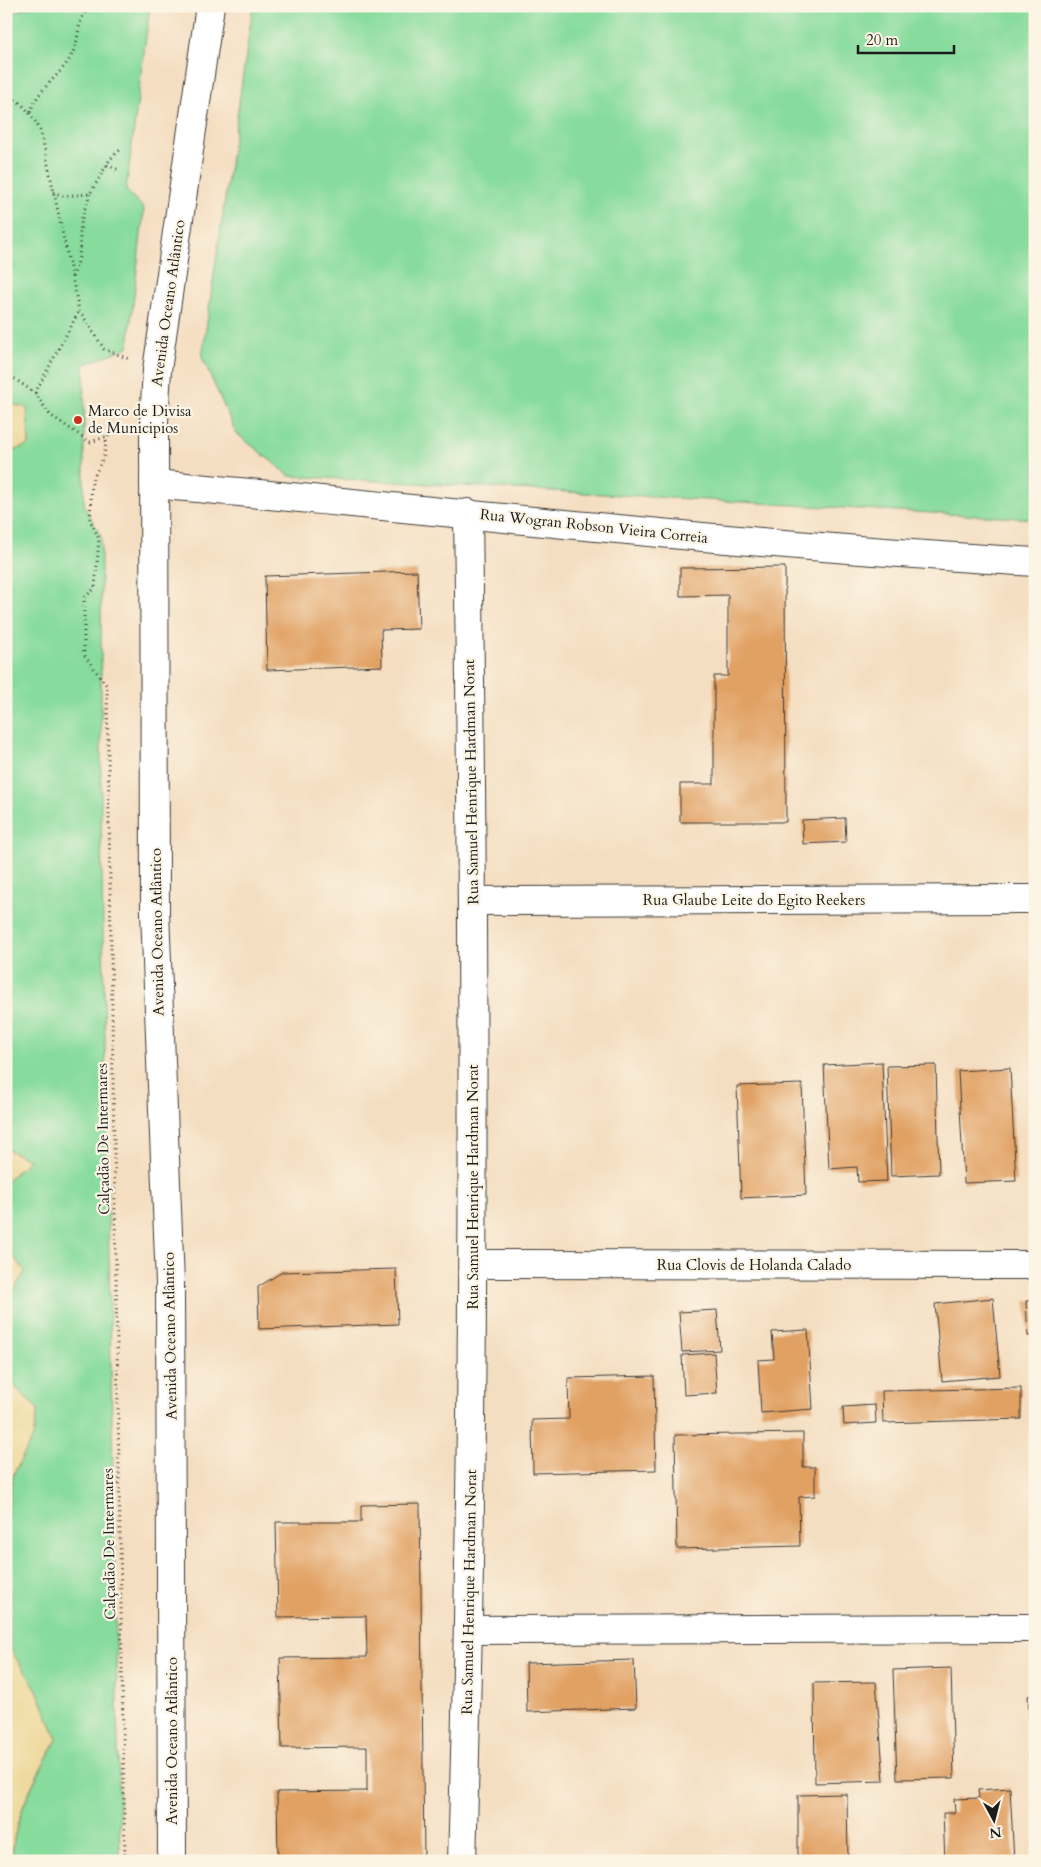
<svg xmlns="http://www.w3.org/2000/svg" width="1041" height="1867" font-family="Cardo,serif">
<rect width="100%" height="100%" fill="#fcf5e5"/>
<filter id="ink" filterUnits="userSpaceOnUse"><feTurbulence type="fractalNoise" baseFrequency=".02" numOctaves="2"/><feDisplacementMap in="SourceGraphic" scale="10" xChannelSelector="R" yChannelSelector="G"/><feConvolveMatrix kernelMatrix="1 2 1 2 8 2 1 2 1" color-interpolation-filters="sRGB"/></filter>
<filter id="wash" filterUnits="userSpaceOnUse"><feTurbulence type="fractalNoise" baseFrequency=".0096" numOctaves="4" result="noise"/><feDisplacementMap in="SourceGraphic" scale="20" xChannelSelector="R" yChannelSelector="G"/><feGaussianBlur stdDeviation="1.12" result="paint"/><feColorMatrix in="noise" values="0 0 0 0 0 0 0 0 0 0 0 0 0 0 0 0 0 1.4 0 .05"/><feComposite in="paint" operator="in"/></filter>
<g filter="url(#wash)">
<rect width="100%" height="100%" fill="#f4dec1"/>
<g fill="#86db9d" stroke="#517c5c">
<path d="M32 6H150L126 190 144 209 128 347 84 365V505L101 536V822L120 1861H12C12 1819 37 1775 57 1740L37 1690 10 1649 7 1516 13 1475 33 1437 38 1409 6 1378V1304L25 1271 6 1248V1181L30 1160 6 1149V453L29 445 27 408 6 403V15Z"/>
<path d="M253 6H1035V519L290 476 236 433 202 357Z"/>
</g>
<g fill="#eeda9e" stroke="#857b5d">
<path d="M6 403 27 408 29 445 6 453Z"/>
<path d="M6 1149 30 1160 6 1181Z"/>
<path d="M6 1248 25 1271 6 1304Z"/>
<path d="M6 1378 38 1409 33 1437 13 1475 7 1516 10 1649 37 1690 57 1740C36 1775 12 1819 12 1861H6Z"/>
</g>
<g id="blocks">
<g fill="#e1a164">
<path d="M785 567 786 822H680V784H714V676H728V595L680 596V568Z"/>
<path d="M417 571 419 629 381 630 382 666 267 670 265 576Z"/>
<path d="M845 818 846 842 803 844 802 820Z"/>
<path d="M882 1062 887 1181 858 1182 857 1167 829 1169 824 1065Z"/>
<path d="M936 1065 939 1174 891 1176 887 1066Z"/>
<path d="M1010 1068 1016 1181 964 1183 958 1071Z"/>
<path d="M802 1084 806 1195 741 1198 737 1086Z"/>
<path d="M396 1269 398 1324 259 1329 258 1287 282 1272Z"/>
<path d="M993 1298 1000 1376 942 1381 935 1304Z"/>
<path d="M1035 1300V1336H1028L1026 1301Z"/>
<path d="M717 1310 720 1350 682 1352 679 1312Z"/>
<path d="M808 1330 813 1409 761 1413 758 1360 774 1359 772 1332Z"/>
<path d="M714 1353 717 1393 684 1395 682 1355Z"/>
<path d="M654 1376 656 1470 533 1473 532 1420 569 1419 568 1378Z"/>
<path d="M1021 1388V1419L883 1423 882 1391Z"/>
<path d="M875 1405 876 1423 844 1425 843 1407Z"/>
<path d="M803 1433V1467H815V1496L799 1497 800 1546 677 1549 675 1435Z"/>
<path d="M420 1504 424 1858 411 1859V1861H278L277 1792 367 1791V1747L282 1748 280 1658 367 1657 366 1616 278 1617 276 1522H361V1505Z"/>
<path d="M634 1660 636 1708 527 1712 526 1663Z"/>
<path d="M951 1668 954 1778 897 1779 893 1670Z"/>
<path d="M876 1682 884 1781 815 1783 814 1683Z"/>
<path d="M1035 1695V1771H1032L1028 1696Z"/>
<path d="M1010 1788 1014 1861H945L943 1813H955L954 1799 979 1798 978 1790Z"/>
<path d="M847 1794 848 1861H798V1795Z"/>
</g>
</g>
</g>
<g filter="url(#ink)">
<use href="#blocks" fill-opacity="0" stroke="#3c3935" stroke-width="1"/>
<g fill="none" stroke-linecap="round" stroke-linejoin="round">
<g stroke="#3c3935" stroke-width="30">
<g id="minor">
<path d="M154 484C447 511 740 545 1035 562"/>
<path d="M473 901 1035 899"/>
<path d="M473 1264 1035 1265"/>
<path d="M469 1630 1035 1628"/>
<path d="M462 1861C476 1411 474 962 468 513"/>
</g>
</g>
<g stroke="#3c3935" stroke-width="30">
<path id="major" d="M172 1861 170 1283 155 912 154 421 157 370 210 6"/>
</g>
<g stroke="#3c3935" stroke-width="3" stroke-dasharray="1 4" stroke-linecap="butt">
<path d="M6 95C25 103 32 115 41 132L79 310 104 349 129 359"/>
<path d="M30 112C33 106 35 100 39 95 50 80 66 69 73 52 81 35 75 20 91 6"/>
<path d="M107 165 119 170"/>
<path d="M53 192 63 196 90 194 110 159 120 150"/>
<path d="M72 277C83 257 78 244 81 224 82 214 87 203 90 194"/>
<path d="M6 373 35 393 50 415 90 442 124 431"/>
<path d="M35 393 79 311"/>
<path d="M107 436 104 456 92 481 90 520 99 539 95 588 84 598V655L107 686 125 1861"/>
</g>
<use href="#minor" stroke="#fff" stroke-width="28"/>
<use href="#major" stroke="#fff" stroke-width="28"/>
</g>
</g>
<circle fill="#c8321e" stroke="#fcf5e5" stroke-width="2" cx="78" cy="420" r="5"/>
<g text-anchor="middle" stroke-width="4.5" stroke-linejoin="round" paint-order="stroke">
<g font-size="15" fill="#1c1c1c" stroke="#fcf5e5">
<text transform="translate(168 303) rotate(-82)" y="5">Avenida Oceano Atlântico</text>
<text transform="translate(594 526) rotate(6)" y="5">Rua Wogran Robson Vieira Correia</text>
<text transform="translate(471 782) rotate(-91)" y="5">Rua Samuel Henrique Hardman Norat</text>
<text x="754" y="905">Rua Glaube Leite do Egito Reekers</text>
<text transform="translate(157 932) rotate(-91)" y="5">Avenida Oceano Atlântico</text>
<text transform="translate(103 1139) rotate(-91)" y="5">Calçadão De Intermares</text>
<text transform="translate(473 1187) rotate(-90)" y="5">Rua Samuel Henrique Hardman Norat</text>
<text x="754" y="1270">Rua Clovis de Holanda Calado</text>
<text transform="translate(170 1336) rotate(-91)" y="5">Avenida Oceano Atlântico</text>
<text transform="translate(109 1544) rotate(-91)" y="5">Calçadão De Intermares</text>
<text transform="translate(469 1592) rotate(-89)" y="5">Rua Samuel Henrique Hardman Norat</text>
<text transform="translate(172 1741) rotate(-90)" y="5">Avenida Oceano Atlântico</text>
</g>
<g font-size="15" fill="#1c1c1c" stroke="#fcf5e5" text-anchor="start">
<text x="88" y="416">Marco de Divisa<tspan x="88" dy="17">de Municipios</tspan></text>
</g>
</g>
<rect width="1041" height="1867" fill="none" stroke="#fcf5e5" stroke-width="25"/>
<g transform="translate(994 1820) rotate(173)" stroke="#fcf5e5" stroke-width="4" paint-order="stroke">
<path d="M0-4L9 19L0 12L-9 19Z" fill="#1c1c1c"/>
<text y="-8" font-size="14" font-weight="bold" text-anchor="middle" fill="#1c1c1c">N</text>
</g>
<path d="M858 45v8h96v-8" fill="none" stroke="#1c1c1c" stroke-width="2.5"/>
<text x="866" y="45" font-size="15" fill="#1c1c1c" stroke="#fcf5e5" stroke-width="4" paint-order="stroke">20 m</text>
</svg>
